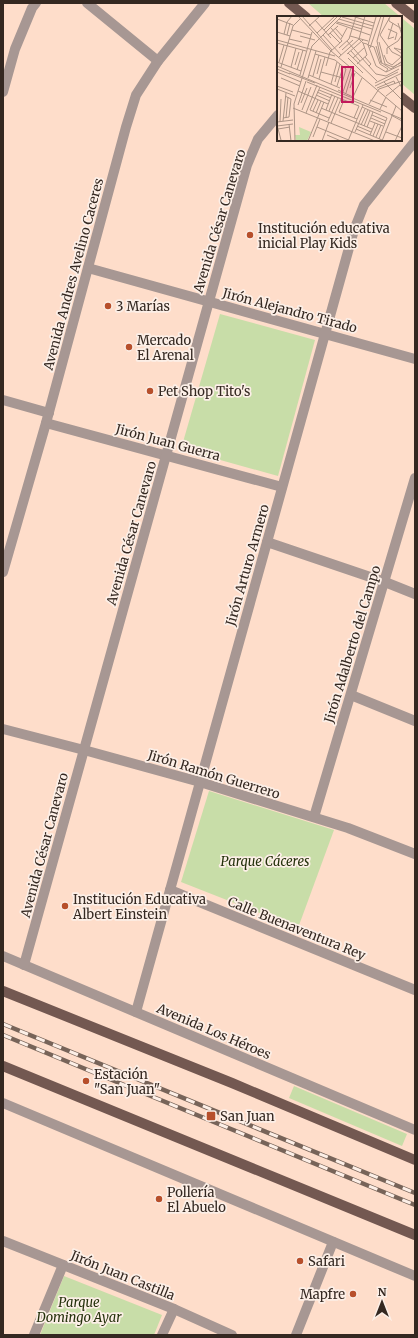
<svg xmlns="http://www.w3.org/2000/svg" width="418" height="1338" font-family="Merriweather,serif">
<rect width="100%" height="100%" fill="#feddca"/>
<g fill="#c8dda8">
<path d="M308 3H384L415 29V95L401 83V17H324Z"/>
<path d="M220 314 315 340 278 476 181 449Z"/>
<path d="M209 791 334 830 298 928 181 882Z"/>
<path d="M294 1086 407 1134 402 1146 289 1098Z"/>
<path d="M64 1276 162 1315 154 1335H40Z"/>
</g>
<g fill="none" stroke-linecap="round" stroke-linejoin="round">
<g stroke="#a79793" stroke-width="10">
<path d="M87 3 158 61"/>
<path d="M3 92 15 49 32 8 36 3"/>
<path d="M88 268 415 359"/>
<path d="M3 400 49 413"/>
<path d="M46 423 282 487"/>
<path d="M267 542 385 582 415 594"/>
<path d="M3 572 46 423 126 127 136 95 158 61 205 3"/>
<path d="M351 695 415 721"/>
<path d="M3 729 84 750 200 782 348 828 415 854"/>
<path d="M314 817 415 478"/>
<path d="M170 890 415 990"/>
<path d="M3 956 415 1130"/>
<path d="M24 965 247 165 258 139 278 115"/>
<path d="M136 1012 354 230 364 205 415 141"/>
<path d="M3 1103 415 1276"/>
<path d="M3 1241 174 1309 232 1335"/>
<path d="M34 1335 63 1265"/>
<path d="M162 1335 174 1309"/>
<path d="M296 1335 333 1242"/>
</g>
<g stroke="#735851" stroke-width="10">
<path d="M289 3 306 17"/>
<path d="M396 3 415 18"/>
<path d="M401 97 415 108"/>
<path d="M3 991 232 1083 415 1160"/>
<path d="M3 1066 415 1235"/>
</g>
<g stroke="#776459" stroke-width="4.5">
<g id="rail">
<path d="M3 1024 415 1193"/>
<path d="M3 1035 415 1205"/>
</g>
</g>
<use href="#rail" stroke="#fcefe7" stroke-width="3" stroke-dasharray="9" stroke-linecap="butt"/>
</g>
<g fill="#b74f2b" stroke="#fcefe7" stroke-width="1.5">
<circle cx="250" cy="235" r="4"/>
<circle cx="108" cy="306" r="4"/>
<circle cx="129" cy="347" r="4"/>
<circle cx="150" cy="391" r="4"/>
<circle cx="65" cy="906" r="4"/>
<circle cx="86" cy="1081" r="4"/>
<rect x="206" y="1111" width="10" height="10" rx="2"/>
<circle cx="159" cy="1199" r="4"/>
<circle cx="300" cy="1261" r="4"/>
<circle cx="353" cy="1294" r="4"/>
</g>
<g text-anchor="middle" stroke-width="3.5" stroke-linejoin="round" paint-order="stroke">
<g font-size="13" fill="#342821" stroke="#fcefe7">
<text transform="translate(219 221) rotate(-73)" y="5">Avenida César Canevaro</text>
<text transform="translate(73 274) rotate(-75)" y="5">Avenida Andres Avelino Caceres</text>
<text transform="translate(290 310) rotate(15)" y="5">Jirón Alejandro Tirado</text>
<text transform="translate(168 442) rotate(15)" y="5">Jirón Juan Guerra</text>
<text transform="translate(131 533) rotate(-74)" y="5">Avenida César Canevaro</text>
<text transform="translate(247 565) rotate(-74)" y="5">Jirón Arturo Armero</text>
<text transform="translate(352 644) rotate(-73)" y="5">Jirón Adalberto del Campo</text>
<text transform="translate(214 774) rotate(17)" y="5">Jirón Ramón Guerrero</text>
<text transform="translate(44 845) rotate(-75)" y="5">Avenida César Canevaro</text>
<text transform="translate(297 928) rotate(22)" y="5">Calle Buenaventura Rey</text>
<text transform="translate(214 1031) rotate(23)" y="5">Avenida Los Héroes</text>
<text transform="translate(123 1275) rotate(22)" y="5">Jirón Juan Castilla</text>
</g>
<g font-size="13" fill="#342821" stroke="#fcefe7" text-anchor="start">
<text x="258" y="233">Institución educativa<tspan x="258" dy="15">inicial Play Kids</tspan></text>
<text x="116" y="311">3 Marías</text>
<text x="137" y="345">Mercado<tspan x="137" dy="15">El Arenal</tspan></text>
<text x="158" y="396">Pet Shop Tito's</text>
<text x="73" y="904">Institución Educativa<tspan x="73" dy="15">Albert Einstein</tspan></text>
<text x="94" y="1079">Estación<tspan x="94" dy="15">"San Juan"</tspan></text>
<text x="220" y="1121">San Juan</text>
<text x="167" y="1197">Pollería<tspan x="167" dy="15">El Abuelo</tspan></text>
<text x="308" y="1266">Safari</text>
<text x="345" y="1299" text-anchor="end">Mapfre</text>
</g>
<g font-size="13" font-style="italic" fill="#24310b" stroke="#fcefe7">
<text x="265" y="866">Parque Cáceres</text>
<text x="79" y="1307">Parque<tspan x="79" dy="15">Domingo Ayar</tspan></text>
</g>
</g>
<g transform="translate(277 16)">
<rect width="125" height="125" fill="#feddca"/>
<path d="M22 111 34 116 30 125H19L18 119H23Z" fill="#c8dda8"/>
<path fill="none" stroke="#ad9586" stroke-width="1" d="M21 0 54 35 125 95M25 0 55 34M75 0 97 7M65 1 96 10M113 1 103 19 115 36 125 41M112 2V5L125 13M0 3 16 9M62 3 95 13M38 4 54 22M60 6 85 13M59 7 93 19M116 7 111 23 117 21M32 10 43 0M54 12 65 25M58 12 66 21M111 13 120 17 118 24M15 14 34 19M47 14 61 0M0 16 13 20M40 17 58 0M53 17 63 27M7 18 10 6 15 0M10 19 13 7M46 19 64 39M51 19 61 10M23 20 38 24M73 20 91 25M12 23 25 26M64 23 70 12M82 23 86 27 90 28 91 29 97 31 103 48 111 53 109 56 99 50 91 29 99 1M0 24 58 40M70 25 99 58 109 60 122 53M102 26 108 48 116 51 125 46M0 27 29 35M86 27 90 39M99 30 104 47M62 32 72 23 79 0M93 32 104 0M65 34 76 24M125 34 117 32 125 38M74 35 83 45M71 37 100 65M38 38 58 44 69 53M70 38 86 24M110 38V32L121 25 125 19 121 7M107 39 110 46 115 49 124 41M62 41 82 23 88 0M88 41 94 48 92 50M71 42 86 57M76 42 88 31M0 46 24 55M2 46 7 29M105 47 114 53 124 46M80 48 90 39M105 48 100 25 107 0M18 49 22 36M0 50 125 103M49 50 53 36 65 25M4 51 16 10 23 3M14 51 19 32M0 53 13 58M20 54 26 34M0 56 24 66M44 56 66 62M109 56 124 49M12 57 38 67M40 58 44 43M23 59 35 16M32 59 63 72M36 60 42 39M119 61 125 72M4 62 23 70M31 62 39 35M42 63 48 41M30 66 104 96M58 66 63 48M107 66 125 84M98 67 121 56M54 68 60 46M0 70 16 76M60 70 66 51M98 70 125 57M64 71 69 53M73 72 78 57M100 72 117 65 118 68M0 73 18 80M42 74 82 90M61 74 76 81M21 75 51 88M40 76 54 82M66 76 74 52M69 77 76 54M39 79 53 85M109 80 123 69M76 81 85 62M93 84 110 91M24 87 30 72M92 88 102 73 125 65M21 89 29 65M85 91 110 102M16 92 98 125M44 92 95 113M103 93 109 81M25 94 34 71M33 94 43 71M33 94 52 102M49 94 55 78M36 95 41 84M52 95 58 80M62 96 80 103M62 96 67 84M29 97 40 69M39 97 44 85M95 99 109 105M114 99 125 105M6 102 12 101 14 83 8 80M9 102 11 81M77 102 82 90M94 102 108 108M6 105 9 77M51 105 61 82M93 105 106 110M0 106 16 104M3 106 4 83M54 107 64 83M12 108 14 125M0 109 4 124M84 109 91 94M0 110 16 108M80 110 94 116M87 110 93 95M40 111 74 125M90 111 96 96M1 113 13 111M79 113 105 124M78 116 88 93M109 116 125 122M50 119 64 125M93 119 98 107M96 120 101 108M36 121 43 103M99 121 104 109M102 123 110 102M18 125 17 88 35 30 65 0M31 125 47 86M45 125 52 106M71 125 86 89M105 125 119 90M118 125 125 110"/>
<path fill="#c2185b" fill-opacity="0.15" stroke="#c2185b" stroke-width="2" d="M65 51H76V86H65Z"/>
<rect width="125" height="125" fill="none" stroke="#342821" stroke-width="2"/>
</g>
<rect width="418" height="1338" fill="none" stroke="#342821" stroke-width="8"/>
<g transform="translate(382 1302)" stroke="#fcefe7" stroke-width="3" paint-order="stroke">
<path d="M0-3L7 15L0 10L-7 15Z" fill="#342821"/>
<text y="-6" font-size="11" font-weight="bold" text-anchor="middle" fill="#342821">N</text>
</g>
</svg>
